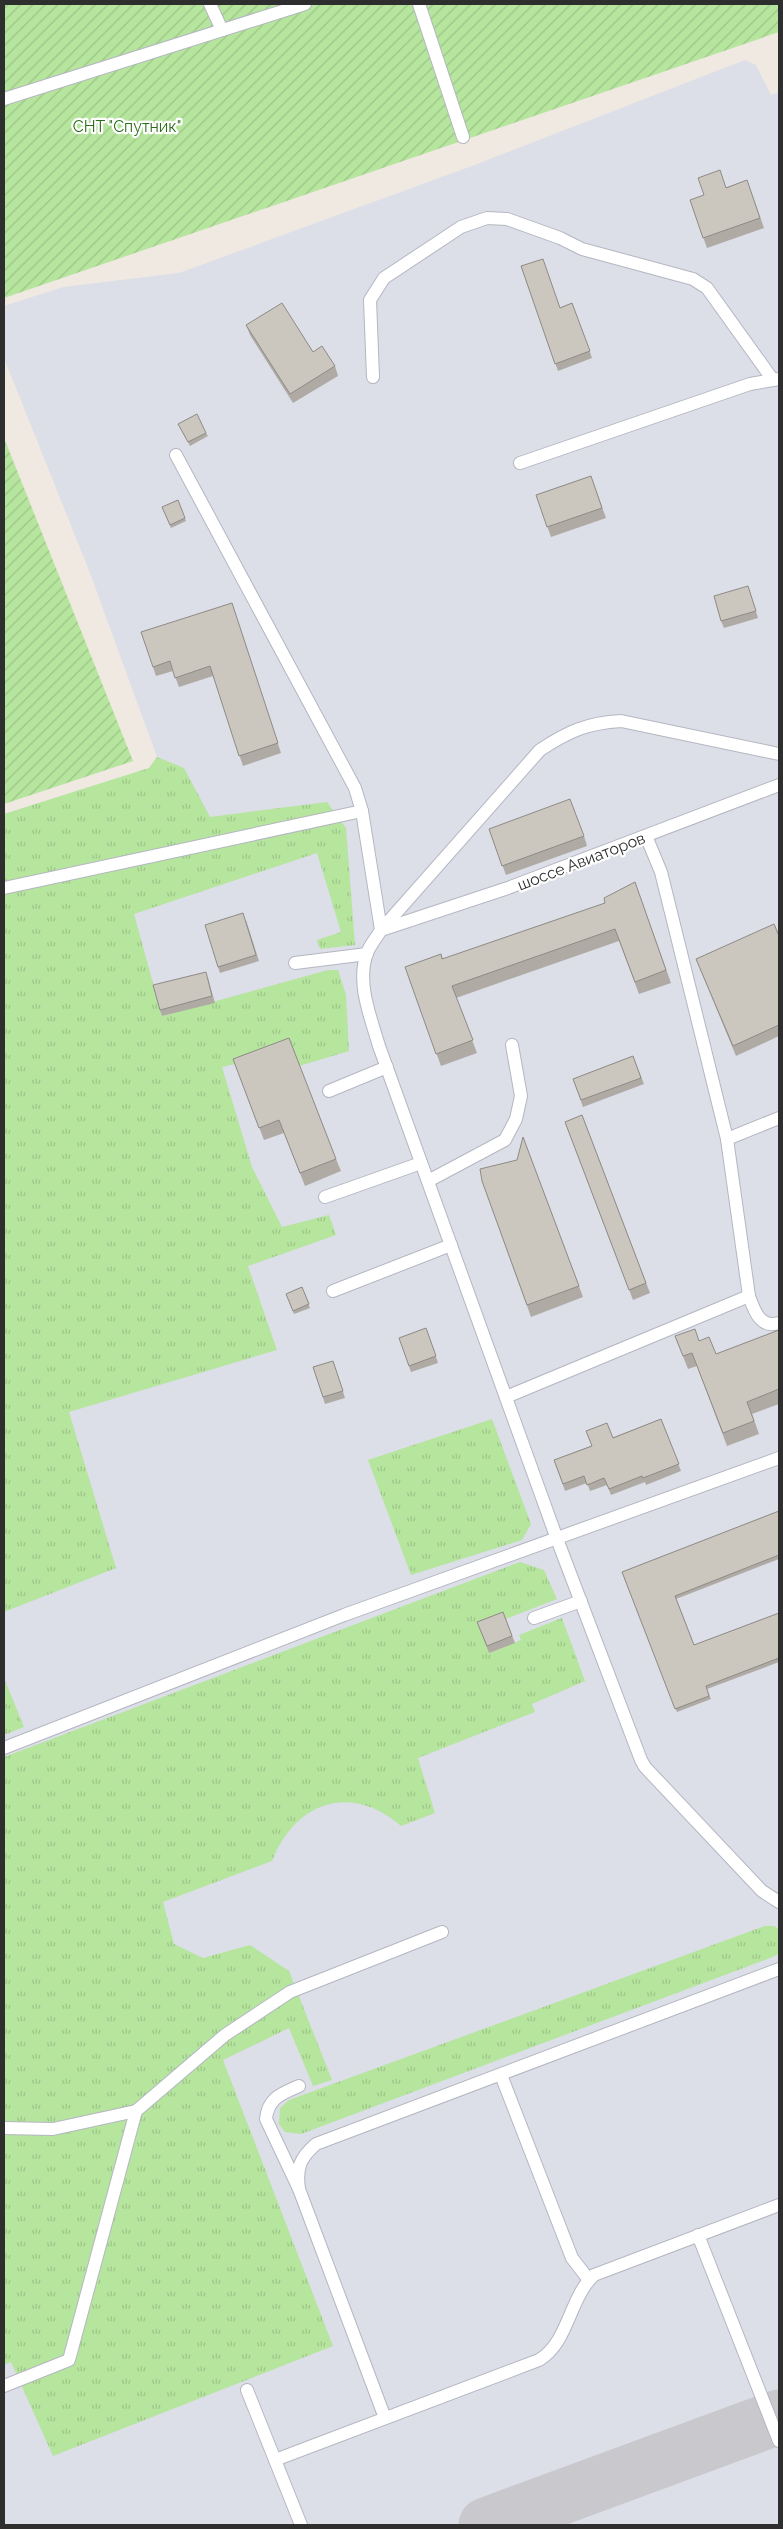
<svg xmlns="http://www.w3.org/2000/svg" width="783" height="2529" font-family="Raleway,sans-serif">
<defs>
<pattern id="grass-tufts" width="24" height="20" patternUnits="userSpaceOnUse" patternTransform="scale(1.25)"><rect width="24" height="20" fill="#b6e59e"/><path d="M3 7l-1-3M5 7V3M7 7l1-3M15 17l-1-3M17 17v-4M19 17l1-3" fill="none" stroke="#9dc588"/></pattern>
<pattern id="garden-furrows" width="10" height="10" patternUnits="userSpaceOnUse" patternTransform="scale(1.25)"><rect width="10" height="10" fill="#b6e59e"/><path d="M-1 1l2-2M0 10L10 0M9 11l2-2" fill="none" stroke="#9dc588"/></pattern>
</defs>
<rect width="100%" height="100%" fill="#efe9e1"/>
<path fill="#dcdee8" d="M745 60 756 65 771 95 779 92V2525H4V814L149 768 157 757 90 573 4 358V306L63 287 179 273 472 166Z"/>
<g fill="url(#grass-tufts)">
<path d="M157 757 184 768 210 817 327 802 346 828 355 945 320 949 317 940 341 932 317 853 134 914 162 1016 328 970H338L346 995 349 1051 299 1066 293 1051 222 1067 252 1167 282 1227 329 1215 336 1235 248 1266 277 1350 69 1412 116 1568 4 1612V814L149 768Z"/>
<path d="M492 1419 531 1524 522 1540 411 1575 368 1460Z"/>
<path d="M520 1562 544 1570 557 1599 480 1629 489 1653 521 1640 519 1635 562 1618 585 1681 532 1704 535 1712 418 1758 435 1813 401 1826C351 1783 296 1801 272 1861L163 1902 174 1944 203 1958 250 1945 289 1971 332 2080 313 2086 289 2028 223 2060 333 2346 53 2456 11 2362 4 2365V1757Z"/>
<path d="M4 1678 24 1727 4 1735Z"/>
<path d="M765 1926H774L779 1929V1953L775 1956 301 2134 285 2132 279 2124 280 2108 289 2100Z"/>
</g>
<g fill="url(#garden-furrows)">
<path d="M4 4H779V32L4 298Z"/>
<path d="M4 438 133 761 4 804Z"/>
</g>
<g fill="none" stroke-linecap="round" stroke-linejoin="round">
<path stroke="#c9c8cc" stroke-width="55" d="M486 2525 779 2417"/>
<g stroke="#b4b7c1" stroke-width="14">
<g id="service">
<path d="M210 4 222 30"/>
<path d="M419 4 463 137"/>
<path d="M4 99 305 4"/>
<path d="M373 377 370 300 384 278 461 227 487 218 507 219 560 238 582 249 693 279 707 288 773 380"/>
<path d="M176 455 355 788 362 811 381 930 508 888 779 785"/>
<path d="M520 463 750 384 779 379"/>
<path d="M779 754 621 721C587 723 569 731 540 750L381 930C377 937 370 945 367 953 356 983 371 1018 379 1046L557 1539 641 1760 645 1767 762 1891 779 1902"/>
<path d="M646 836 661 872 727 1139 749 1296"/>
<path d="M4 888 362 811"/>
<path d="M295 963 367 954"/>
<path d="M329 1091 387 1067"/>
<path d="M727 1139 779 1118"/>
<path d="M428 1181 505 1140 516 1119 521 1096 512 1045"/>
<path d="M325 1197 421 1163"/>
<path d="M333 1291 451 1245"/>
<path d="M506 1397 749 1296C754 1310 760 1329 779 1323"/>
<path d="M534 1618 581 1601"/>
<path d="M4 1748 344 1615 779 1458"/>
<path d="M501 2075 572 2258 589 2280"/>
<path d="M299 2086C281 2094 268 2098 266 2119L299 2189 385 2418"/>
<path d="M4 2128 53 2129 136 2111 225 2035 290 1992 442 1932"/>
<path d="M299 2189C296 2168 300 2158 316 2144L779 1969"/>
<path d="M698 2235 779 2441"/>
<path d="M4 2386 69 2360 136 2111"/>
<path d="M247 2390 301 2525"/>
<path d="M275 2460 539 2360C569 2342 569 2298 594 2275L779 2205"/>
</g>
</g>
<use href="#service" stroke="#fff" stroke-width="12"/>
</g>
<g fill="#afaba4">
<path d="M747 180 764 228 707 248 690 200Z"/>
<path d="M521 266 560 308 572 303 592 358 558 371Z"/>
<path d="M246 325 313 352 335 366 338 376 293 403 250 335Z"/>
<path d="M178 424 206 433 208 436 190 446Z"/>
<path d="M591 476 606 518 551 537 536 495Z"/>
<path d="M178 500 186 521 171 528 162 507Z"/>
<path d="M748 586 758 618 724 628 721 621Z"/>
<path d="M232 603 281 753 243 766 213 676 179 687 173 671 156 676 153 667Z"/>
<path d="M489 829 584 836 587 846 506 875Z"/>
<path d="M635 882 671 983 639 994 619 941 456 998 477 1053 441 1066 405 967 441 954 443 959 605 903Z"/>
<path d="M246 920 259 961 220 973 218 967Z"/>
<path d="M779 936V1036L736 1056 696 959Z"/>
<path d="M208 978 215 1003 162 1016 160 1010Z"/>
<path d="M633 1056 644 1084 583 1107 573 1079Z"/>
<path d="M233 1059 336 1159 341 1171 305 1186 284 1133 264 1140Z"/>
<path d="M582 1115 650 1293 633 1300 565 1122Z"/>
<path d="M523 1137 583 1297 531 1317 482 1181 517 1160Z"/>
<path d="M302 1287 310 1308 294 1314 286 1294Z"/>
<path d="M426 1328 438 1363 411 1372 399 1338Z"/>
<path d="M779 1330V1404L752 1414 759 1434 727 1446 697 1366 688 1369 675 1336 699 1341 716 1354Z"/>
<path d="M333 1361 345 1398 325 1404 313 1367Z"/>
<path d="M661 1419 681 1471 646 1485 645 1482 611 1495 607 1485 590 1491 587 1483 565 1491 554 1460Z"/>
<path d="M779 1511V1559L676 1599 694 1645 779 1613V1662L707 1689 711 1699 677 1712 622 1572Z"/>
<path d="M503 1612 515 1643 489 1653 477 1622Z"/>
</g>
<g fill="#cbc7bf" stroke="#8e8b86">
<path d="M720 170 726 188 747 180 760 218 703 238 690 200 704 195 698 178Z"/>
<path d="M543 259 560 308 572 303 590 351 555 364 521 266Z"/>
<path d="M282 303 313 352 322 346 335 366 290 394 246 325Z"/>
<path d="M197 414 206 433 188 442 178 424Z"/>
<path d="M591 476 602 508 547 527 536 495Z"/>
<path d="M178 500 185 518 170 525 162 507Z"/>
<path d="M748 586 756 611 721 621 714 596Z"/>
<path d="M232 603 278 743 239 756 210 666 175 678 170 661 153 667 141 632Z"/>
<path d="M570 799 584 836 502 866 489 829Z"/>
<path d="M635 882 666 970 635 982 615 929 452 986 473 1040 436 1054 405 967 441 954 442 959 605 903 604 898Z"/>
<path d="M243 913 256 955 218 967 205 925Z"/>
<path d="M774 924 779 936V1025L733 1046 696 959Z"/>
<path d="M206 972 212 996 160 1010 153 985Z"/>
<path d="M289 1038 336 1159 300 1173 279 1120 259 1128 233 1059Z"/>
<path d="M633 1056 641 1078 581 1100 573 1079Z"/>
<path d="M582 1115 646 1283 629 1290 565 1122Z"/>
<path d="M523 1137 579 1286 527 1305 482 1181 480 1169 517 1160Z"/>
<path d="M302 1287 309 1304 293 1311 286 1294Z"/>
<path d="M426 1328 436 1356 409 1366 399 1338Z"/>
<path d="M695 1329 699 1341 709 1337 716 1354 779 1330V1389L747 1402 754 1421 723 1433 692 1353 683 1356 675 1336Z"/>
<path d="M333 1361 343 1391 323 1397 313 1367Z"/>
<path d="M661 1419 679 1464 643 1478 642 1476 609 1489 604 1478 587 1485 584 1476 563 1484 554 1460 592 1446 586 1431 607 1423 613 1438Z"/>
<path d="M779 1511V1555L675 1596 694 1645 779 1613V1658L706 1686 709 1696 675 1709 622 1572Z"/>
<path d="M503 1612 512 1636 487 1646 477 1622Z"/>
</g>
<g text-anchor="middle" stroke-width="4.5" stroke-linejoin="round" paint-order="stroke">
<g font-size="16" fill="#2c6e1b" stroke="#fff">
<text x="127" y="132">СНТ "Спутник"</text>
</g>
<g font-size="16" fill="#2e2e2e" stroke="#fff">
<text transform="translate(581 861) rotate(-21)" y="6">шоссе Авиаторов</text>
</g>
</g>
<rect width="783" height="2529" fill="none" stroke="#2e2e2e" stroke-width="10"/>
</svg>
